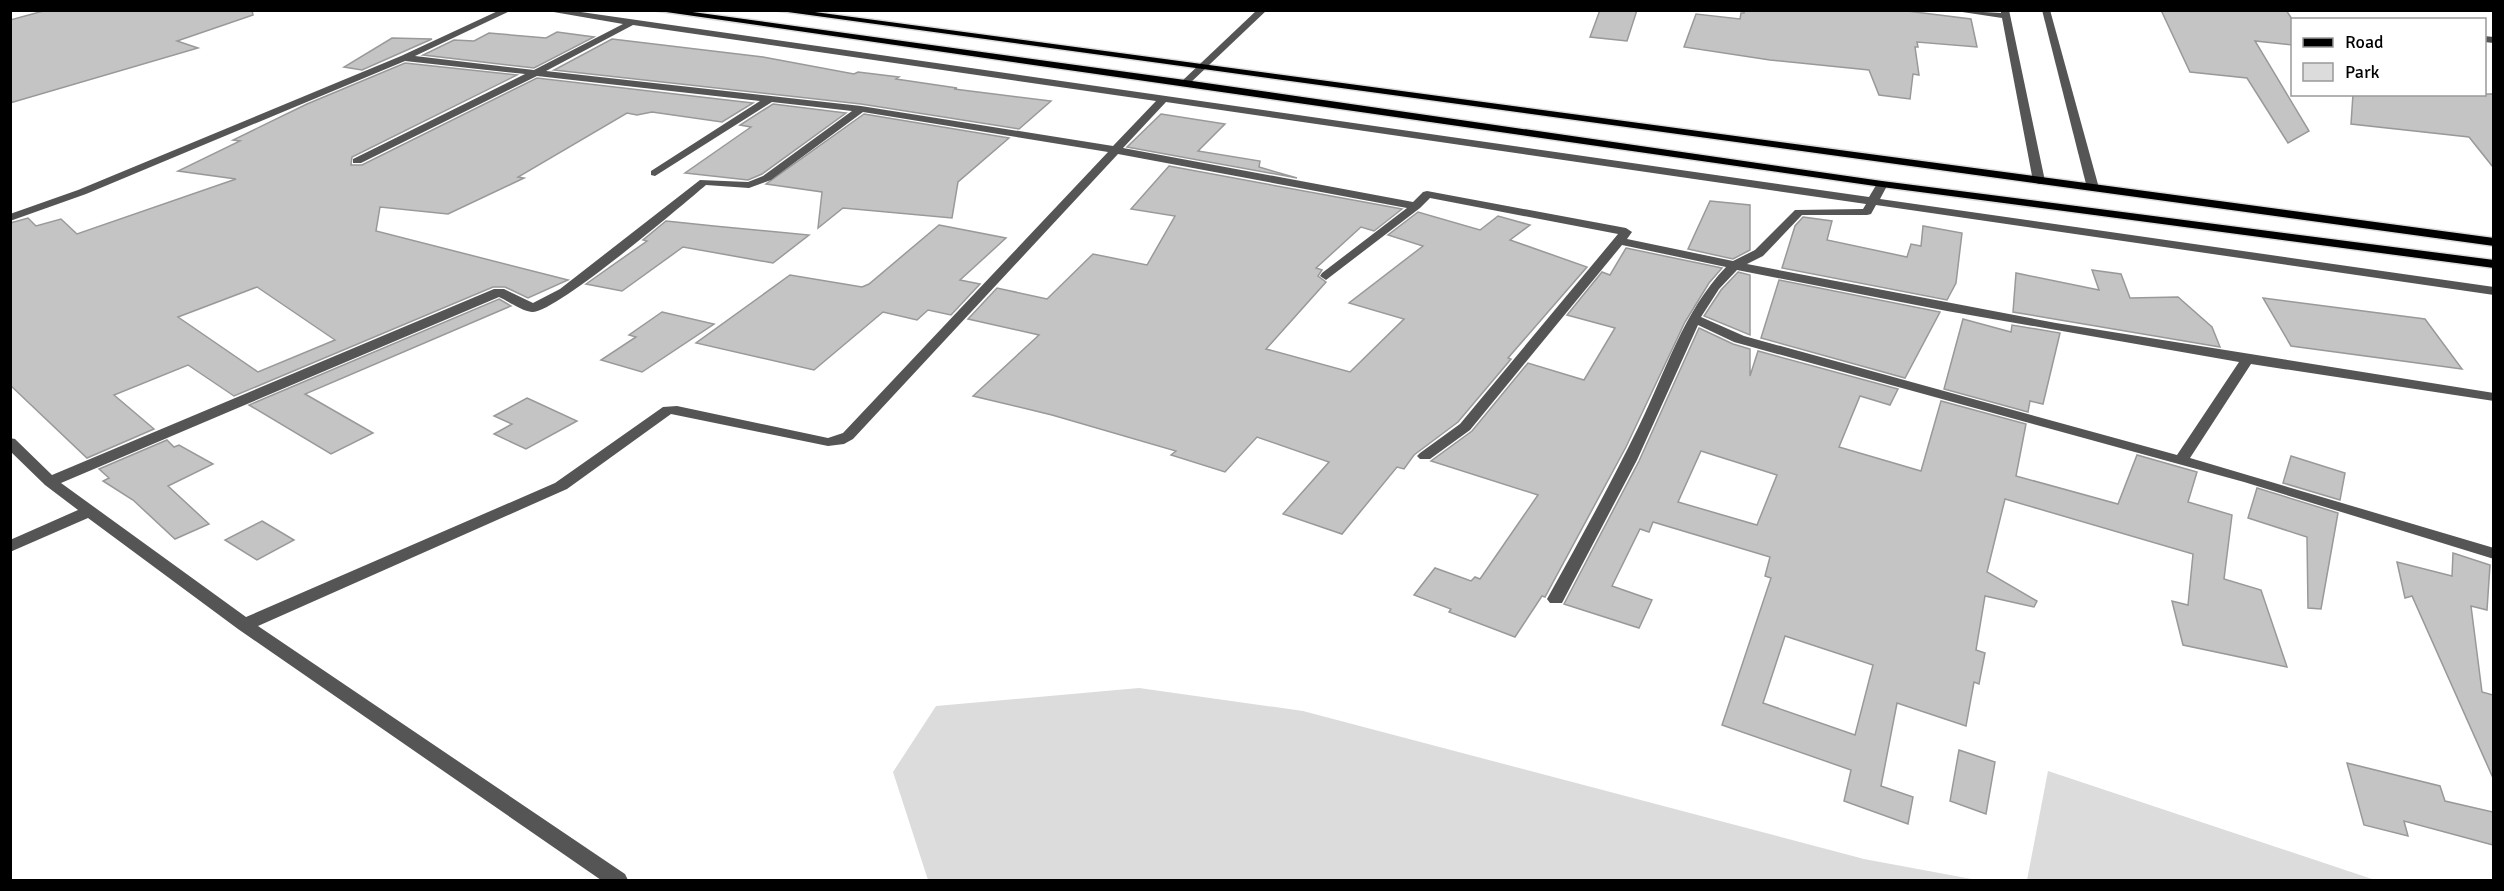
<svg xmlns="http://www.w3.org/2000/svg" width="2504" height="891" font-family="Signika,sans-serif">
<rect width="100%" height="100%" fill="#fff"/>
<g fill="#dcdcdc">
<path d="M1139 688 1303 711 1864 859 1977 880H928L893 772 936 706Z"/>
<path d="M2048 771 2375 880H2027Z"/>
</g>
<g fill="#c4c4c4" stroke="#999" stroke-width="1.5" fill-rule="evenodd">
<path d="M47 10H252L253 15 177 41 198 48 10 103V20Z"/>
<path d="M1600 10H1637L1627 41 1590 37Z"/>
<path d="M1744 10H1899L1971 19 1977 47 1917 42 1918 47H1915L1919 75 1913 74 1910 99 1879 95 1869 70 1770 60 1684 47 1696 14 1740 19 1741 13H1744Z"/>
<path d="M2161 10H2286L2292 19V45L2255 41 2309 131 2288 143 2247 78 2190 72Z"/>
<path d="M557 32 594 37 534 68 423 55 454 40 474 41 489 33 546 38Z"/>
<path d="M392 38 432 39 362 70 344 67Z"/>
<path d="M612 39 763 57 854 74 858 72 899 77 896 79 957 88 954 89 1051 101 1019 129 861 104 554 70Z"/>
<path d="M405 63 517 75 352 157 351 165H362L537 78 753 103 722 122 652 112 637 115 627 113 518 177 524 178 448 214 380 207 376 231 568 280 528 298 505 287H493L234 396 188 365 114 395 154 429 87 458 10 385V223L28 218 36 226 61 219 77 234 236 179 178 171 240 141 233 140 307 104ZM257 287 335 340 258 372 178 317Z"/>
<path d="M2353 94H2493V167L2469 137 2351 124Z"/>
<path d="M773 104 846 113 762 174 748 180 685 173 751 127 740 125Z"/>
<path d="M864 114 1009 138 958 182 952 218 843 208 818 228 822 192 766 184Z"/>
<path d="M1161 114 1225 124 1198 151 1260 161 1259 167 1297 178 1127 147Z"/>
<path d="M1169 166 1402 209 1374 231 1361 227 1316 268 1322 270 1318 276 1326 282 1266 349 1350 372 1404 319 1349 303 1423 246 1388 235 1418 212 1480 230 1498 216 1530 225 1510 240 1587 267 1508 358 1511 359 1458 422 1414 455 1404 469 1397 467 1342 534 1283 514 1329 462 1257 437 1225 472 1171 455 1176 451 1052 415 973 396 1039 335 968 319 997 288 1047 299 1093 254 1147 265 1175 216 1131 209Z"/>
<path d="M1710 201 1750 205V250L1733 259 1688 249Z"/>
<path d="M1803 217 1832 221 1827 240 1907 257 1911 244 1921 246 1923 226 1962 233 1956 283 1947 300 1782 268 1795 226Z"/>
<path d="M666 221 714 226 809 235 773 263 683 247 622 291 586 284 647 241 643 240Z"/>
<path d="M939 225 1006 238 960 280 980 284 951 315 928 310 917 320 883 312 814 370 696 343 790 275 862 287 869 284Z"/>
<path d="M1626 248 1722 268 1709 283 1685 322 1626 447 1545 597 1542 596 1515 637 1449 612 1451 609 1414 595 1435 568 1471 581 1475 577 1480 579 1538 495 1431 461 1472 431 1528 363 1584 380 1615 328 1567 315 1602 272 1610 275Z"/>
<path d="M2092 270 2121 274 2130 298 2178 297 2212 327 2220 347 2013 312 2016 273 2099 290Z"/>
<path d="M1738 272 1750 275V335L1704 316 1721 290Z"/>
<path d="M1779 280 1940 312 1905 378 1761 338Z"/>
<path d="M2263 298 2425 319 2462 369 2291 346Z"/>
<path d="M499 299 511 306 305 394 373 433 331 454 249 405Z"/>
<path d="M662 312 714 324 642 372 601 360 636 337 629 335Z"/>
<path d="M1963 319 2011 332 2012 325 2060 333 2043 404 2030 401 2028 412 1944 389Z"/>
<path d="M1699 328 1733 344 1750 349V376L1758 351 1898 389 1890 405 1860 396 1839 447 1921 471 1941 401 2026 424 2016 476 2118 504 2137 455 2197 472 2188 502 2232 515 2224 579 2261 590 2287 667 2183 645 2172 601 2188 605 2193 554 2005 499 1987 572 2037 601 2034 607 1985 596 1976 650 1985 653 1979 684 1974 682 1966 726 1897 703 1881 786 1913 797 1908 824 1844 801 1851 770 1722 725 1771 578 1765 576 1770 557 1653 522 1649 532 1640 529 1612 586 1652 600 1639 628 1564 604 1639 461ZM1701 451 1777 475 1757 525 1678 502ZM1785 636 1873 665 1855 735 1763 703Z"/>
<path d="M527 398 577 421 526 449 494 434 512 424 494 416Z"/>
<path d="M167 440 174 447 179 445 213 464 168 486 209 524 175 539 133 500 103 481 109 478 99 469Z"/>
<path d="M2291 456 2345 473 2340 500 2283 483Z"/>
<path d="M2257 488 2338 513 2321 609 2308 608 2307 537 2248 518Z"/>
<path d="M262 521 294 540 257 560 225 540Z"/>
<path d="M2453 553 2490 565 2487 610 2471 606 2482 692 2493 695V778L2412 596 2405 598 2397 562 2452 576Z"/>
<path d="M1959 750 1995 762 1986 814 1950 801Z"/>
<path d="M2347 763 2440 786 2445 801 2493 812V845L2404 821 2408 836 2364 825Z"/>
</g>
<g fill="none" stroke-linecap="round" stroke-linejoin="round">
<g stroke="#dbdbdb" stroke-width="3">
<g id="major">
<path d="M652 10H678L1185 80 1882 181 2494 260V268L1882 187Z"/>
<path d="M773 10H800L2494 238V246Z"/>
</g>
</g>
<g fill="#555" fill-rule="evenodd">
<path d="M500 10H512L415 56 534 70 623 24 542 10H567L1869 197 1878 182 1882 181 1888 184 1880 199 2494 287V295L1876 205 1871 214 1867 215H1802L1763 256 1747 264 2056 323 2494 393V401L2251 364 2190 458 2494 548V559L2244 482 1734 342 1698 325 1637 460 1562 603H1550L1547 599C1579 542 1610 485 1639 426 1666 371 1683 312 1726 267L1622 245 1470 430 1430 459H1420L1417 456 1420 453 1460 424 1618 234 1430 198 1420 208 1326 280 1320 276 1322 273 1407 208 1118 154 853 439 844 444 828 446 671 414 567 489 258 626 625 874 628 880H601L238 629 88 518 10 552V540L78 510 45 485 10 451V438L15 439 52 475 494 289H504L533 303 560 289 700 180 748 182 763 176 852 111 772 102 655 176 651 175V171L760 101 537 76 361 163H353V159L525 74 405 61 86 194 10 221V214L78 190 401 56ZM633 25 1156 101 1113 146 861 106 546 71ZM1166 102 1866 204 1863 209 1795 210 1755 250 1733 261 1627 239 1632 232 1626 228 1427 191 1423 192 1413 202 1123 148ZM863 112 1108 152 843 433 828 438 677 406 663 407 555 483 246 617 61 483 499 297C508 301 522 311 532 312 556 313 681 206 706 185L749 188 771 180ZM1737 270 1947 311 2239 362 2177 455 1744 336 1701 317 1719 289Z"/>
<path d="M1257 10H1267L1188 85H1182V81Z"/>
<path d="M1949 10 2001 13V10H2009L2045 181 2043 183 2039 184 2033 181 2002 18Z"/>
<path d="M2042 10H2050L2099 188 2097 190H2089L2087 188Z"/>
<path d="M2484 36 2494 37V43L2484 42Z"/>
</g>
<use href="#major" fill="#000" fill-rule="evenodd"/>
</g>
<rect width="2504" height="891" fill="none" stroke="#000000" stroke-width="24"/>
<rect x="2291" y="18" width="195" height="78" fill="#ffffff" stroke="#999999" stroke-width="1.5"/>
<rect x="2303" y="38" width="30" height="9" fill="#000000" stroke="#999999" stroke-width="1.5"/>
<text x="2345" y="48" font-size="18" fill="#000000">Road</text>
<rect x="2303" y="63" width="30" height="18" fill="#dcdcdc" stroke="#999999" stroke-width="1.5"/>
<text x="2345" y="78" font-size="18" fill="#000000">Park</text>
</svg>
